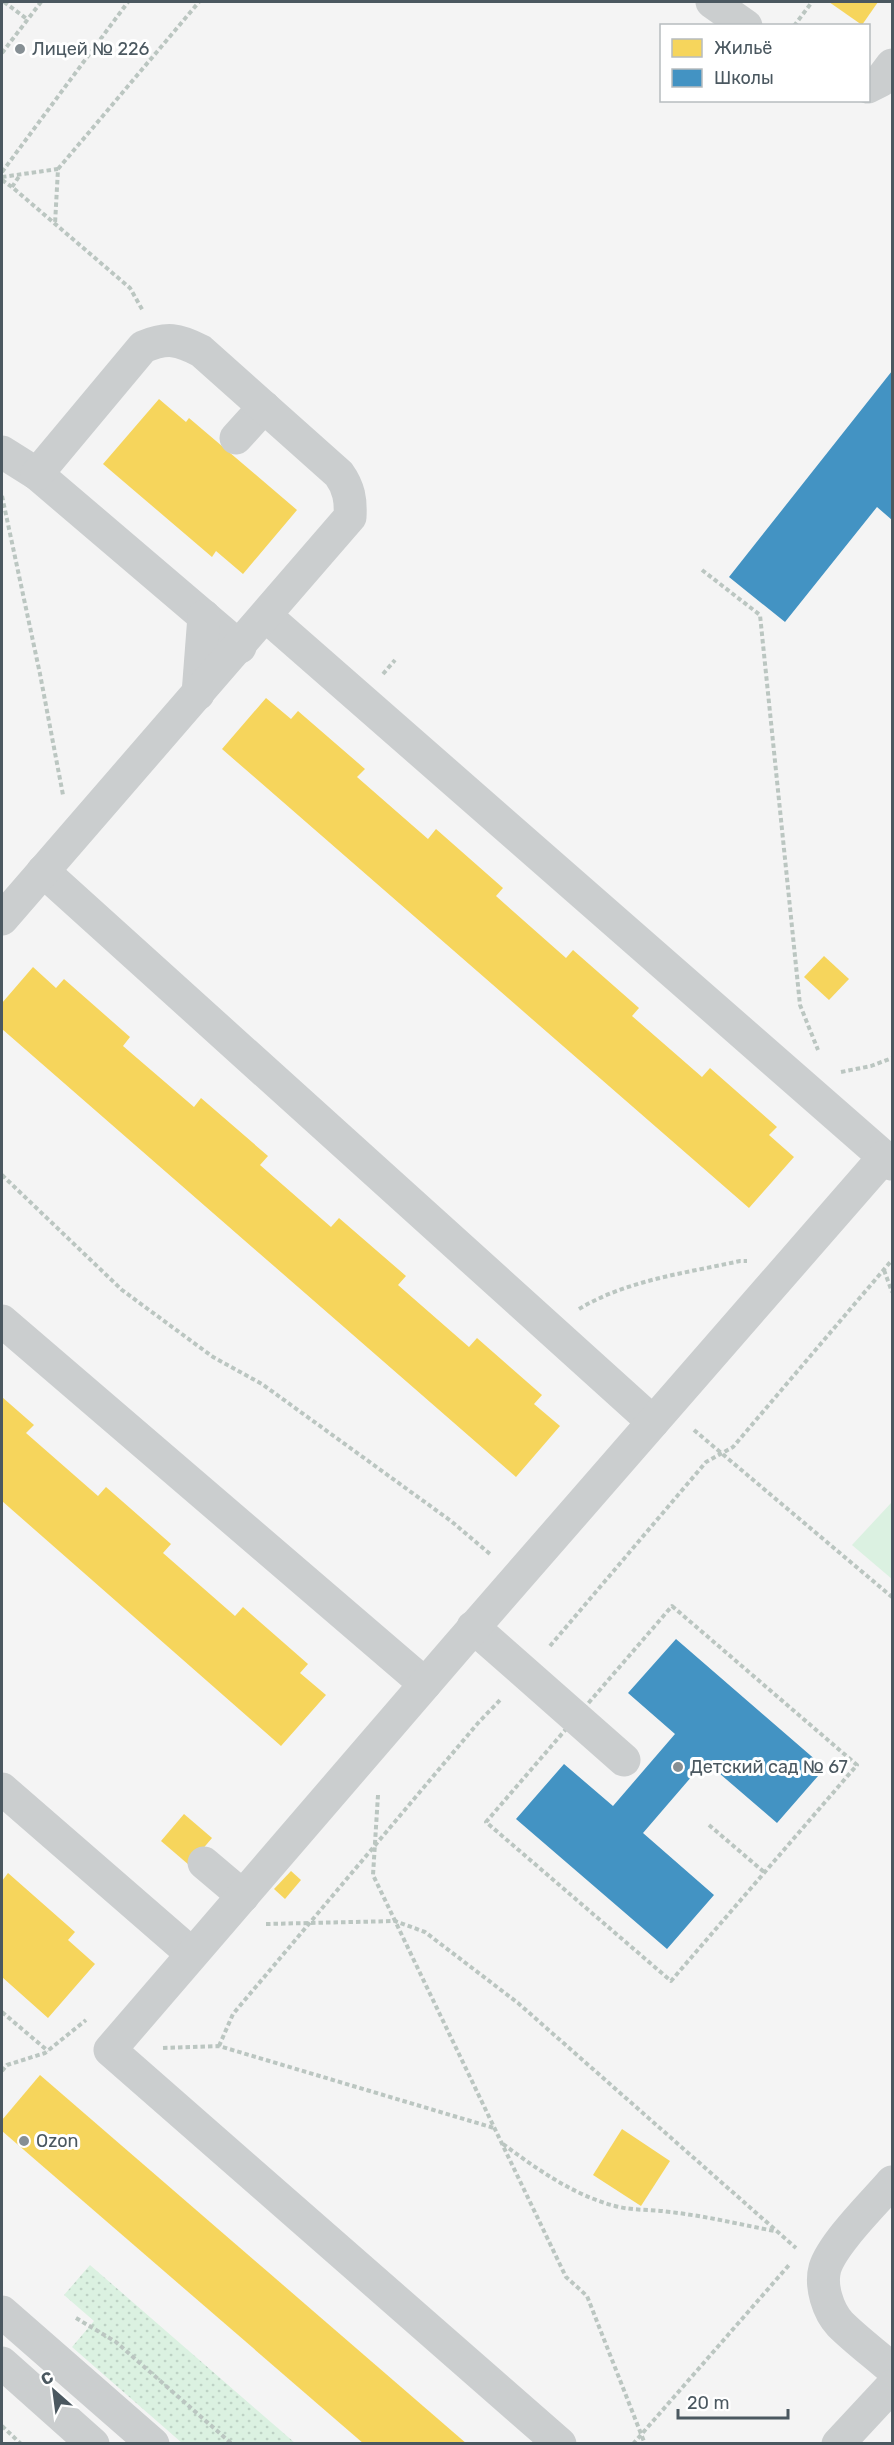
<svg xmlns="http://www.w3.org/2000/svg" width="894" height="2445" font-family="Rubik,sans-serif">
<defs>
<pattern id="grass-dots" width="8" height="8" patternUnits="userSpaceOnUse" patternTransform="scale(1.5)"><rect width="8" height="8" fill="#dbf1e1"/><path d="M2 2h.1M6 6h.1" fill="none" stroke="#bdd1c4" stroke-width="1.8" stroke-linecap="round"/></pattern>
</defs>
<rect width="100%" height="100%" fill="#f4f4f4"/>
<path fill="url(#grass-dots)" d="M90 2265 295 2443H182L72 2347 94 2321 64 2295Z"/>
<path fill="#dbf1e1" d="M892 1502V1579L852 1545Z"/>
<g fill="#f6d55c">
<path d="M829 2H878L862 25Z"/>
<path d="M159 399 186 422 189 418 297 510 243 574 216 551 212 557 103 464Z"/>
<path d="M266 698 291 719 298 711 365 769 357 777 428 839 436 829 503 888 496 896 566 958 573 950 639 1008 632 1016 702 1077 710 1068 777 1127 769 1135 794 1157 749 1208 222 749Z"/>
<path d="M824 956 849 979 829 1000 804 977Z"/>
<path d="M33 967 56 988 64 979 130 1037 123 1046 194 1107 201 1098 268 1156 260 1165 331 1227 339 1218 406 1276 398 1285 469 1347 477 1338 542 1395 534 1404 560 1426 516 1477 2 1029V1003Z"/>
<path d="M2 1397 34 1425 26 1433 98 1496 106 1487 171 1544 163 1553 235 1616 243 1607 308 1664 300 1673 326 1695 281 1746 2 1501Z"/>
<path d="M184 1814 212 1838 189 1865 161 1841Z"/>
<path d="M291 1871 301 1880 285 1899 274 1889Z"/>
<path d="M8 1873 75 1932 68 1940 95 1964 48 2018 2 1977V1881Z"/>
<path d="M40 2075 268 2272 467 2444H364L2 2131V2120Z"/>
<path d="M622 2129 670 2161 641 2206 593 2175Z"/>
</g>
<g fill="#4393c3">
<path d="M892 371V520L877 507 785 622 729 577Z"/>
<path d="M676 1639 825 1768 777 1823 705 1761 643 1833 714 1895 667 1949 516 1819 564 1764 613 1806 675 1734 628 1693Z"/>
</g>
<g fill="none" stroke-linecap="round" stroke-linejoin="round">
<g stroke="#bbc6c1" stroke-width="4" stroke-dasharray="4.5 3" stroke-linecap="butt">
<path d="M4 2 27 19"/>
<path d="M794 26 812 2"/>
<path d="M2 53 41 2"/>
<path d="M58 169 199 2"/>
<path d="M2 172 128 2"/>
<path d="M2 177 58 169 55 224"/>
<path d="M2 180 12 187 130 288 143 311"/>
<path d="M12 187 20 175"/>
<path d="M2 496 40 674 63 795"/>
<path d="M702 570 760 615 800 1005 818 1050"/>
<path d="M383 674 395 660"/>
<path d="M841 1072 871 1066 892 1058"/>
<path d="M2 1175 122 1290 213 1357 262 1384 451 1521 490 1554"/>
<path d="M884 1270 892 1292"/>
<path d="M579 1309C627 1280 686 1273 740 1261H747"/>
<path d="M694 1430 892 1597"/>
<path d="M672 1606 857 1765 671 1981 486 1822Z"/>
<path d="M550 1646 706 1462 733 1447 892 1260"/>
<path d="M378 1795 373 1875 566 2277 587 2296 645 2444"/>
<path d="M709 1825 764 1872"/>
<path d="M266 1924 395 1921 425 1932 518 2003 796 2248"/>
<path d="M2 2012 48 2051"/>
<path d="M219 2046 233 2014 478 1723 502 1698"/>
<path d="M163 2048 219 2046 494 2128"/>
<path d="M2 2071 7 2065 45 2053 86 2020"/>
<path d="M503 2144C537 2169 573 2195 615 2206 634 2211 651 2209 670 2212 705 2216 739 2224 774 2231"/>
<path d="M76 2318 116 2342 232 2444"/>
<path d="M2 2426 21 2444"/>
<path d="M633 2444 789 2265"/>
</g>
<g stroke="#cbcecf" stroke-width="33">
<path d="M712 2 746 26"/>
<path d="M868 87 880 81 892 65"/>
<path d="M236 438 264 407"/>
<path d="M2 452 37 474 240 647"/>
<path d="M266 616 892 1164"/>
<path d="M198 694 204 616"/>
<path d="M43 871 653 1422"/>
<path d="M2 919 350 517C351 500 349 488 339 474L201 351C178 339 167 337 143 347L37 474"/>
<path d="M2 1321 425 1684"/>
<path d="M473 1627 624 1760"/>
<path d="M2 1789 192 1954"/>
<path d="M204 1863 243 1896"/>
<path d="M892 2182C874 2203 833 2243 825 2268 820 2286 828 2311 840 2324 856 2340 875 2354 892 2369"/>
<path d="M2 2312 153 2444"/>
<path d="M2 2363 93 2444"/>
<path d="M560 2444 110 2050 457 1647 884 1157"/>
<path d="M838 2444 892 2386"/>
</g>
</g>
<g fill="#868f94" stroke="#fff" stroke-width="2">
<circle cx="20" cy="49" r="6"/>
<circle cx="678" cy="1767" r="6"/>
<circle cx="24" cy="2141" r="6"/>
</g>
<g text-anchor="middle" stroke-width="6" stroke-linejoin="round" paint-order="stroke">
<g font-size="18" fill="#4b5860" stroke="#fff" text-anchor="start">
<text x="32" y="55">Лицей № 226</text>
<text x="690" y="1773">Детский сад № 67</text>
<text x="36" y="2147">Ozon</text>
</g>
</g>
<rect width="894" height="2445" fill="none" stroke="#4b5860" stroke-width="6"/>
<rect x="660" y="24" width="210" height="78" fill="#ffffff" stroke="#b7bcbf" stroke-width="1.5"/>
<rect x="672" y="39" width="30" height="18" fill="#f6d55c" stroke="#b7bcbf" stroke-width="1.5"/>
<text x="714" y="54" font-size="18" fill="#4b5860">Жильё</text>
<rect x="672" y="69" width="30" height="18" fill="#4393c3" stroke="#b7bcbf" stroke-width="1.5"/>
<text x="714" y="84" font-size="18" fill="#4b5860">Школы</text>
<g transform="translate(54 2391) rotate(332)" stroke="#ffffff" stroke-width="4.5" paint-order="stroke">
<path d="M0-4.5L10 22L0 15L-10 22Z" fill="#4b5860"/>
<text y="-9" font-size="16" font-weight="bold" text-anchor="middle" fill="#4b5860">С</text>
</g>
<path d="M678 2409v9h110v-9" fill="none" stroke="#4b5860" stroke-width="3"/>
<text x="687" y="2409" font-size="18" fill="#4b5860" stroke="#ffffff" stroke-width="4.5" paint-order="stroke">20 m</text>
</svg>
